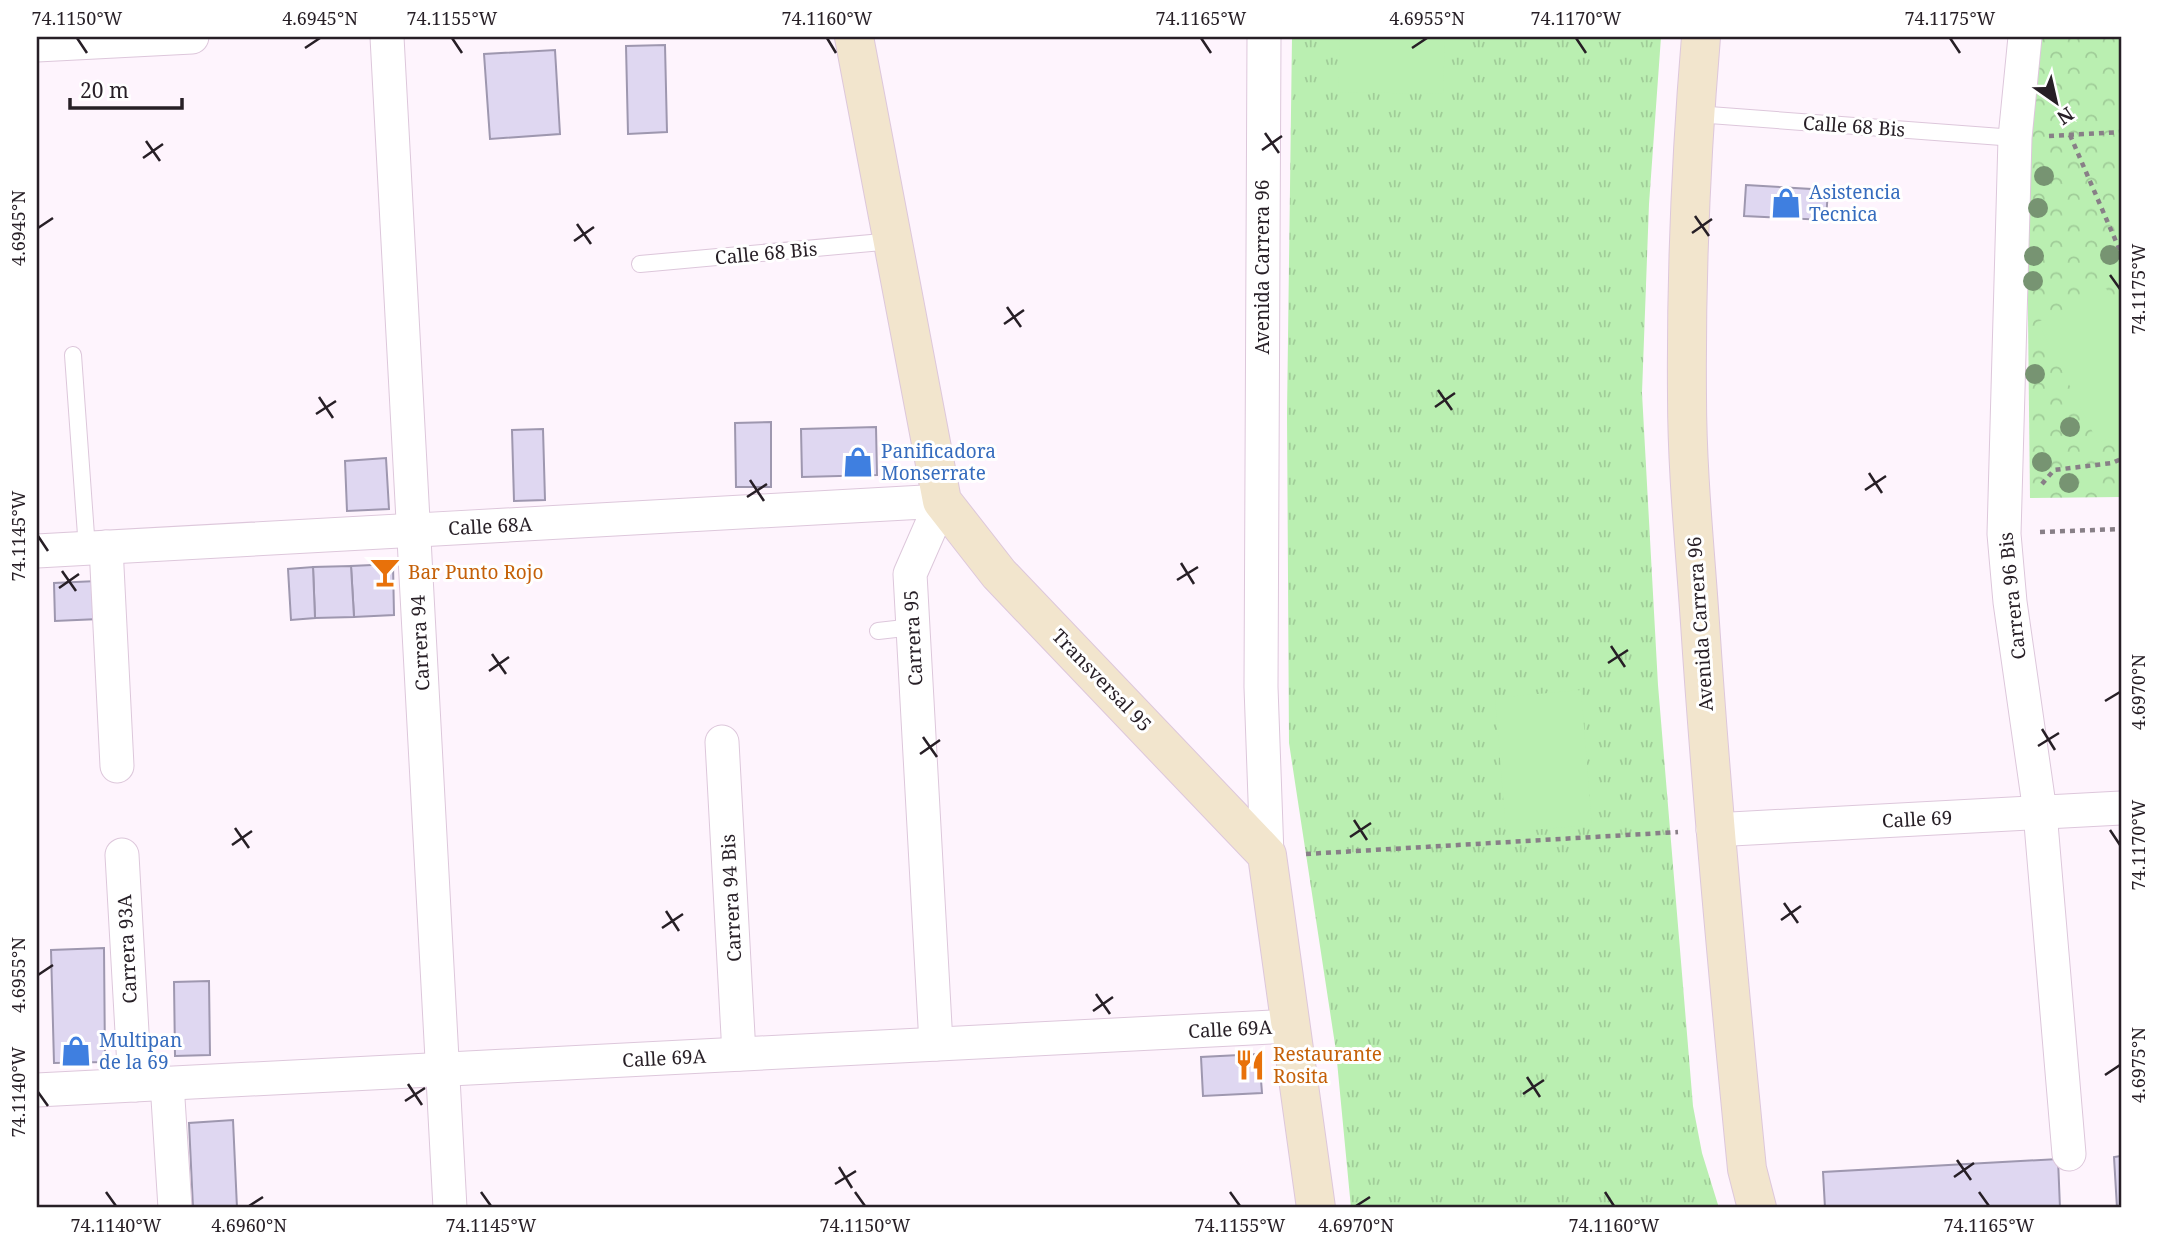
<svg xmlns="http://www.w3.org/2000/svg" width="2158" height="1245" font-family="'Noto Serif',serif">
<defs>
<pattern id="grass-tufts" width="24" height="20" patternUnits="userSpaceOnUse" patternTransform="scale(1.75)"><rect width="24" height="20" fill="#baefb1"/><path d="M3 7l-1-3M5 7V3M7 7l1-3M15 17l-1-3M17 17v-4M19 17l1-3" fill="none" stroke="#a0cc98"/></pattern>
<pattern id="park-crowns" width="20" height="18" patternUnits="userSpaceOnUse" patternTransform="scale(1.75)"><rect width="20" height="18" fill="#baefb1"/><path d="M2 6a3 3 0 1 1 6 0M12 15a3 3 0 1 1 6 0" fill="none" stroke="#a0cc98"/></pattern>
</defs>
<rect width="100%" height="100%" fill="#fef4fd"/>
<path fill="url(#grass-tufts)" d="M1292 37H1661L1649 204 1642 393 1658 685 1693 1106 1702 1153 1719 1208H1351L1336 1051 1289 743 1287 414Z"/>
<path fill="url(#park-crowns)" d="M2041 37H2121V497L2030 498 2026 138Z"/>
<g fill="#baefb1">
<path d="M1340 37H1445L1443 94 1338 92Z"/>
<path d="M2106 288 2121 319V432L2098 443 2038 322Z"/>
<path d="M1581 690 1592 825 1506 832 1495 698Z"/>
</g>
<g fill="#dfd7f1" stroke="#9e97af" stroke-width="2">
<path d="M665 45 667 132 628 134 626 46Z"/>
<path d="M555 50 560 134 490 139 484 54Z"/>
<path d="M1746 185 1828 190 1826 220 1744 216Z"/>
<path d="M771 422V487H736L735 423Z"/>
<path d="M876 427 877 475 802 477 801 429Z"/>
<path d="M543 429 545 500 514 501 512 430Z"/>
<path d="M386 458 389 509 347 511 345 461Z"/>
<path d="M393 564 394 615 354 617 351 566Z"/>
<path d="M351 566 354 617 315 618 313 567Z"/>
<path d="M313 567 315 618 291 620 288 569Z"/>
<path d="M97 581 99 619 55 621 54 583Z"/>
<path d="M104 948 105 1062 54 1063 51 950Z"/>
<path d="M209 981 210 1055 175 1056 174 982Z"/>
<path d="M1259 1054 1262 1093 1203 1096 1201 1057Z"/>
<path d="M233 1120 237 1208H193L189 1123Z"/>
<path d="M2121 1156V1208H2117L2114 1157Z"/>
<path d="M2058 1159 2060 1208H1825L1823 1172Z"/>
</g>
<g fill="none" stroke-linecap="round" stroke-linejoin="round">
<g stroke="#ddc7db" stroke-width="18">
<g id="lane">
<path d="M1696 114 2015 138"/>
<path d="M640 264 893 241"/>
<path d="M73 355 87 549"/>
<path d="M878 631 913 627"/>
</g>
</g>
<g stroke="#ddc7db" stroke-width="35">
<g id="street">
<path d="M387 37 450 1208"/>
<path d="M1264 37 1261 687 1267 855"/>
<path d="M2025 37 2015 138 2004 534 2010 602 2040 812 2069 1154"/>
<path d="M37 45 192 37"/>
<path d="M106 547 117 766"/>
<path d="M37 551 942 501 910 574 936 1044"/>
<path d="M722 742 739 1054"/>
<path d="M1713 830 2121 808"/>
<path d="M122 855 135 1085"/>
<path d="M167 1083 175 1208"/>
<path d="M37 1090 1291 1026"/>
</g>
</g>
<g stroke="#ddc7db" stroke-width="40">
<g id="secondary">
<path d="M854 37 942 501 999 574 1267 855 1316 1208"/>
<path d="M1701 37C1691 156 1686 276 1687 396 1687 472 1695 548 1700 623 1712 806 1729 987 1747 1169L1757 1208"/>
</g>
</g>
<g stroke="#887f87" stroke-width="4.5" stroke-dasharray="5 5" stroke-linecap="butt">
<path d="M2070 135 2121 253"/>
<path d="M2049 136 2121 132"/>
<path d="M2042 484 2054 470 2112 463 2121 459"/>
<path d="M2040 532 2121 529"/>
<path d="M1306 854 1678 832"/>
</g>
<use href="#lane" stroke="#fff" stroke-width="16"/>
<use href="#street" stroke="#fff" stroke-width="33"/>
<use href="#secondary" stroke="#f2e5cd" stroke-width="38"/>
</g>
<g fill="#779472">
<circle cx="2044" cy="176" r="10"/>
<circle cx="2038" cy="208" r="10"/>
<circle cx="2110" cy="255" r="10"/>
<circle cx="2034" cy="256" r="10"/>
<circle cx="2033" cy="281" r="10"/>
<circle cx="2035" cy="374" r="10"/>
<circle cx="2070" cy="427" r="10"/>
<circle cx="2042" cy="462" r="10"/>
<circle cx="2069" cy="483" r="10"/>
</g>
<path fill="none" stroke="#271f26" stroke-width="2.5" d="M77 38 87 53M452 38 462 53M827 38 836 53M1201 38 1211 53M1576 38 1586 53M1950 38 1960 53M305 48 320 38M1412 48 1427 38M1265 133 1279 153M146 141 160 161M1262 150 1282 136M143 158 163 144M1695 216 1709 236M577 224 591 244M38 228 53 218M1692 233 1712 219M574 241 594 227M2110 275 2120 289M1007 307 1021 327M1004 324 1024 310M1438 390 1452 410M319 397 333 418M1435 407 1455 393M316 414 336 401M1869 473 1882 493M750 480 764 501M1865 490 1886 476M747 497 767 484M38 536 48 551M1181 563 1194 584M62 571 76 591M1177 580 1198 567M59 588 79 574M1611 646 1625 667M492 654 506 674M1608 663 1628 650M489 671 509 657M2105 701 2120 692M2042 729 2055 750M923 737 937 757M2038 746 2059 733M920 754 940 740M1354 820 1367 840M235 828 249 848M2110 830 2120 845M1350 837 1371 823M232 845 252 831M1784 903 1798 923M666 911 679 931M1781 920 1801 906M662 928 683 914M38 975 53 965M1096 994 1110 1014M1093 1011 1113 997M2105 1075 2120 1065M1527 1077 1540 1097M408 1084 422 1105M38 1092 48 1106M1523 1094 1544 1080M405 1101 425 1088M1957 1160 1971 1180M839 1167 852 1188M1954 1177 1974 1163M835 1184 856 1171M106 1192 116 1206M481 1192 491 1206M855 1192 865 1206M1230 1192 1240 1206M1605 1192 1614 1206M1979 1192 1989 1206M249 1206 263 1197M1356 1206 1370 1197"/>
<defs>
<g id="shop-bare" transform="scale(2.415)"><path d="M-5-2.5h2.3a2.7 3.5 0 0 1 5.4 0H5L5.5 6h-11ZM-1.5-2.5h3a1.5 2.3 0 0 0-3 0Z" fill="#3f7fe0" stroke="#fff" stroke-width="2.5" paint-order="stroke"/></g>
<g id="bar-bare" transform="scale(2.415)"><path d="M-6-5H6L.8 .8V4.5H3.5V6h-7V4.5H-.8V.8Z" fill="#e8710a" stroke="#fff" stroke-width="2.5" paint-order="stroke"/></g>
<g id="restaurant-bare" transform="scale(2.415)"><path d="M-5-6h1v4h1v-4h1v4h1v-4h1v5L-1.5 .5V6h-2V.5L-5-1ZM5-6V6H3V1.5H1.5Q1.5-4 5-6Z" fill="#e8710a" stroke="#fff" stroke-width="2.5" paint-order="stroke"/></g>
</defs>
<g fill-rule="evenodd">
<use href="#shop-bare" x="1786" y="203"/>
<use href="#shop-bare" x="858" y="462"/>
<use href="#bar-bare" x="385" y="572"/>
<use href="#shop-bare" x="76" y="1051"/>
<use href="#restaurant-bare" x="1250" y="1065"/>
</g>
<g text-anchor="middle" stroke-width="6" stroke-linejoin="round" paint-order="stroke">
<g font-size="19" fill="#271f26" stroke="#fff">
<text transform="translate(1854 126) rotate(4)" y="7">Calle 68 Bis</text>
<text transform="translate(766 253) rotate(-5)" y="7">Calle 68 Bis</text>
<text transform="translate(1262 267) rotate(-90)" y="7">Avenida Carrera 96</text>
<text transform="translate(490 526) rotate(-3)" y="7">Calle 68A</text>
<text transform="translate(2012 596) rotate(-96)" y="7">Carrera 96 Bis</text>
<text transform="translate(1700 624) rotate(-94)" y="7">Avenida Carrera 96</text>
<text transform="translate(913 638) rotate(-93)" y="7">Carrera 95</text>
<text transform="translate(420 643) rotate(-93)" y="7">Carrera 94</text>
<text transform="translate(1102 680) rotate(46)" y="7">Transversal 95</text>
<text transform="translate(1917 819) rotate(-3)" y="7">Calle 69</text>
<text transform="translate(731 898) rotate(-93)" y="7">Carrera 94 Bis</text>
<text transform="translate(127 949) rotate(-93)" y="7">Carrera 93A</text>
<text transform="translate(1230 1029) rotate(-3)" y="7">Calle 69A</text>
<text transform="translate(664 1058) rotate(-3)" y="7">Calle 69A</text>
</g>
<g font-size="19" fill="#366cbe" stroke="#fff" text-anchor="start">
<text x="1809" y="199">Asistencia<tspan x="1809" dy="22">Tecnica</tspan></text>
<text x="881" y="458">Panificadora<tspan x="881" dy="22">Monserrate</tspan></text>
<text x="99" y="1047">Multipan<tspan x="99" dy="22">de la 69</tspan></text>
</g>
<g font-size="19" fill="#c56008" stroke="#fff" text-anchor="start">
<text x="408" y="579">Bar Punto Rojo</text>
<text x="1273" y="1061">Restaurante<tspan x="1273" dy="22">Rosita</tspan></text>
</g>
</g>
<rect width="2158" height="1245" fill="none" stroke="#ffffff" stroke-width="77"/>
<g transform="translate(2056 102) rotate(146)" stroke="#ffffff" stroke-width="5" paint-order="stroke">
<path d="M0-5L12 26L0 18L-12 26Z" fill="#271f26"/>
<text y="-10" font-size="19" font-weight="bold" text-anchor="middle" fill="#271f26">N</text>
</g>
<path d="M70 98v10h112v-10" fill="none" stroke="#271f26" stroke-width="3.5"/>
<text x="80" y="98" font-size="21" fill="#271f26" stroke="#ffffff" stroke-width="5" paint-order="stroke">20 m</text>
<rect x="38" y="38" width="2082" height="1168" fill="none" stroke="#271f26" stroke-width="2.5"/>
<g font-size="18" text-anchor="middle" fill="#271f26">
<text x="77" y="25">74.1150°W</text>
<text x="320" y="25">4.6945°N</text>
<text x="452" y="25">74.1155°W</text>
<text x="827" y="25">74.1160°W</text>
<text x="1201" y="25">74.1165°W</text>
<text x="1427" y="25">4.6955°N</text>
<text x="1576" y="25">74.1170°W</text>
<text x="1950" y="25">74.1175°W</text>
<text transform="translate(19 228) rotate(-90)" y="6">4.6945°N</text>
<text transform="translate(2139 289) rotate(-90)" y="6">74.1175°W</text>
<text transform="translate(19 536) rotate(-90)" y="6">74.1145°W</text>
<text transform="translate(2139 692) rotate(-90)" y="6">4.6970°N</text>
<text transform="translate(2139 845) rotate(-90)" y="6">74.1170°W</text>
<text transform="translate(19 975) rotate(-90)" y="6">4.6955°N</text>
<text transform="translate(2139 1065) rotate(-90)" y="6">4.6975°N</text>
<text transform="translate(19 1092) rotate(-90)" y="6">74.1140°W</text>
<text x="116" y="1232">74.1140°W</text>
<text x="249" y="1232">4.6960°N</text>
<text x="491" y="1232">74.1145°W</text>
<text x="865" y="1232">74.1150°W</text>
<text x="1240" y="1232">74.1155°W</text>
<text x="1356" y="1232">4.6970°N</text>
<text x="1614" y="1232">74.1160°W</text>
<text x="1989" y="1232">74.1165°W</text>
</g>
</svg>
